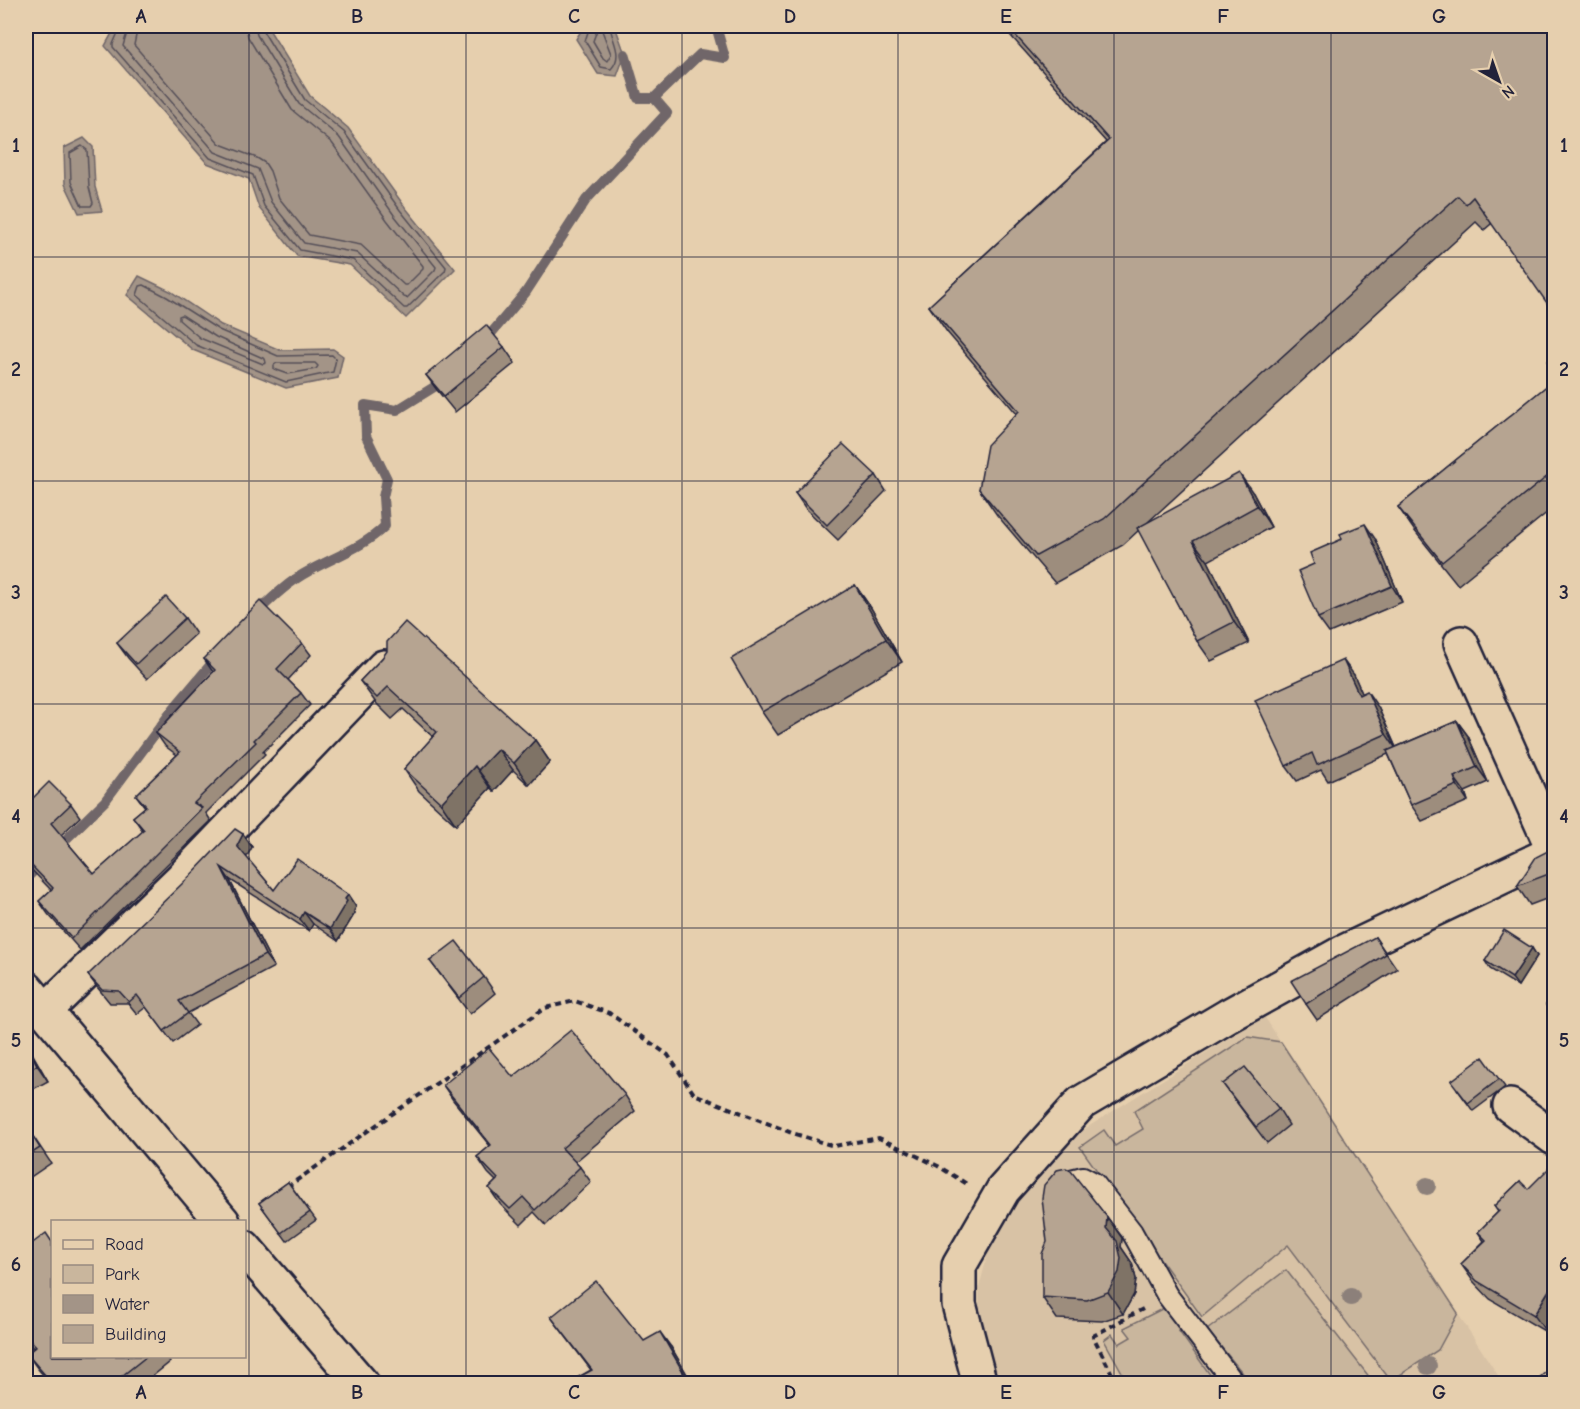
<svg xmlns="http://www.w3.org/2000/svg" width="1580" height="1409" font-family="'Comic Neue',sans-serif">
<rect width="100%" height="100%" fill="#e6cfae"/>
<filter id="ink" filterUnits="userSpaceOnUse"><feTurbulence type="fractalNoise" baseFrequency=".0167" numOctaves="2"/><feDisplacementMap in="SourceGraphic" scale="12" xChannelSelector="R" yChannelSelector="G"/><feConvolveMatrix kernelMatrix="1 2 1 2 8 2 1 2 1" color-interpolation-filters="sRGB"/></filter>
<g filter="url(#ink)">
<path fill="#d8c2a5" d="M1264 1016 1503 1383 994 1384 979 1329V1288L989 1249 1008 1207 1064 1142Z"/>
<g fill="#c9b69d" stroke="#766c6c" stroke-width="1.5">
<path d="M1247 1037 1281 1042 1458 1313 1438 1350 1391 1381 1288 1245 1202 1317 1080 1147 1104 1130 1115 1146 1143 1129 1134 1111Z"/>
<path d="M1286 1270 1374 1383H1251L1207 1330Z"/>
<path d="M1170 1305 1185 1325 1178 1330 1216 1383H1128L1104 1340 1112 1334 1119 1344 1131 1337 1124 1328Z"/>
</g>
<g fill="#a39487" stroke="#6f6669" stroke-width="1.5">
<path d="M116 26H267L310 96 348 128 405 207 455 269 406 318 350 265 297 256 259 208 249 179 207 163 105 46Z"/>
<path d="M584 26H615L625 54 617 76 598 74 576 39Z"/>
<path d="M84 138 93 147 95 187 102 211 79 213 65 184 64 148Z"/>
<path d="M139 276 170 291 221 325 280 350 333 349 343 356 338 378 286 388 193 350 127 295Z"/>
</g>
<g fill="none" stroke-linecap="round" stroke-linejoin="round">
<g stroke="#565059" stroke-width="1.5">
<path d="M121 26 113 44V47L210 158 253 175 264 206 300 250 353 260 404 308H407L445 271 446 267 400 210 344 132 305 100 263 31 262 26"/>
<path d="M129 26 123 46 215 152 258 169 271 202 304 243 357 253 404 297 407 298 435 270 436 267 394 215 339 137 299 104 257 35 255 26"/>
<path d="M138 26 134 45 220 144 257 158 265 163 270 171 279 198 309 235 361 245 404 285H407L423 269V266L387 220 332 143 292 110 248 37 246 26"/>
<path d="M590 26 585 41 601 67 611 69C624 55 612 42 610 26"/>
<path d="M601 28 611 54 607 61 603 58 593 41 597 30Z"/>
<path d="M82 146 87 150 89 187 93 203 91 206H82L71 182 70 153Z"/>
<path d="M144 285 167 297 219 330 278 356 332 355 336 359 333 372 286 382 196 345 137 295 140 286Z"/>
<path d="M179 316 182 315 216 337 265 359 266 363 263 364 200 338 179 320Z"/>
<path d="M277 363H315L318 366 316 369 288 374 274 369V365Z"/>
</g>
<g stroke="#6f6669" stroke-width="10">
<path d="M625 54 638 98H654L700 54 725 58 716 26"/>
<path d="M483 343 526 292 586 200 667 113 654 98"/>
<path d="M254 615C271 599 288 582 309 571 334 557 364 547 385 526L383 497 387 479 366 436 365 405 397 410 447 379"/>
<path d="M57 848 105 801 174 708 218 656"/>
<path d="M26 879 43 861"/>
</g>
<g stroke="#22223b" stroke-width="24">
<path id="service" d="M1071 1180 1083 1177 1094 1183 1132 1232 1167 1295 1235 1384"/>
</g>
<g stroke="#22223b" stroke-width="38">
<g id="minor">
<path d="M1461 643 1554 851"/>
<path d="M45 1011 182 878 384 667"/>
<path d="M1510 1106 1554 1138"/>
<path d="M980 1384 959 1304V1266L1003 1190 1081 1103 1228 1016 1342 953 1554 852"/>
</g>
</g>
<g stroke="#22223b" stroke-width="38">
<g id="secondary">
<path d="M26 988 223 1222"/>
<path d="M244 1247 362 1384"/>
</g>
</g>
<g stroke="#22223b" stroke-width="4" stroke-dasharray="6 4.5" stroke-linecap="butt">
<path d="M287 1187 545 1008 575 1001 609 1013 668 1055 694 1094 792 1133 834 1146 879 1138 938 1166 967 1184"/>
<path d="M1117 1384 1093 1336 1143 1309"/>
</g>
<use href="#service" stroke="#e6cfae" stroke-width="20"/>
<use href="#minor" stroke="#e6cfae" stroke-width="33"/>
<use href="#secondary" stroke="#e6cfae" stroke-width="33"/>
</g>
<g fill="#8c807a">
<circle cx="1427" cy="1186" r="9"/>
<circle cx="1351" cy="1297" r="9"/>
<circle cx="1428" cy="1366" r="9"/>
</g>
<g fill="#9d8d7d" stroke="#22223b" stroke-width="1.5">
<path d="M1002 26H1554L1491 224 1484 230 1476 222 1148 522 1253 493 1271 527 1208 561 1249 643 1211 661 1197 641 1139 530 1123 545 1055 583 997 515 979 489 1017 414 947 332 929 306 1106 142Z"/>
<path d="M504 347 515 363 455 412 437 390 426 375Z"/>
<path d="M1554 380V507L1458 585 1414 530 1398 507Z"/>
<path d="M876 475 886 491 838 540 806 509 795 493Z"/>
<path d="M1376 540 1402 602 1329 633 1318 618Z"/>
<path d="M855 585 871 608 902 662 778 735 762 712Z"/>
<path d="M185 618 196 634 147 679 128 658 117 643Z"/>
<path d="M302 643 311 655 288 680 301 693 310 705 263 752 265 754 206 813 211 821 80 950 48 914 39 901 51 890 26 864V805L71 804 80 817 61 835 94 874 143 831 133 817 145 807 136 795 177 755 165 746 156 733 213 672 204 659Z"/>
<path d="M382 658 535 740 550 762 529 785 513 770 494 791 490 788 456 825 419 791 404 769 433 737 403 709 392 719 376 703 360 681Z"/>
<path d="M1354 675 1362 694 1378 707 1396 747 1457 721 1468 736 1488 782 1465 792 1468 801 1422 821 1411 805 1388 754 1328 781 1321 770 1297 781 1286 766Z"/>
<path d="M243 834 252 847 246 857 274 890 348 895 356 907 354 911 355 913 338 941 313 924 309 931 229 879 274 967 188 1013 197 1025 173 1043 146 1007 137 1014 128 1003H110L97 987 88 975Z"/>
<path d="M1554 846V896L1530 905 1517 886 1550 850Z"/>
<path d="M1375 937 1397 969 1317 1020 1306 1004Z"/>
<path d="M1532 948 1537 956 1518 986 1490 969 1485 961Z"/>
<path d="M430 961 484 977 495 993 470 1014Z"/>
<path d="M1554 992V1018L1546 1005Z"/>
<path d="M26 1044 48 1081 26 1093Z"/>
<path d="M513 1077 625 1095 635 1111 575 1162 580 1167 591 1182 546 1225 534 1212 521 1225 500 1204 489 1188 496 1181 488 1173 477 1157 490 1146 453 1100 443 1085Z"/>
<path d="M1499 1079 1505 1087 1473 1111 1457 1089Z"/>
<path d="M1223 1084 1279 1109 1289 1125 1267 1143Z"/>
<path d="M26 1126 51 1163 26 1180Z"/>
<path d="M1520 1181 1546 1332 1490 1299 1473 1281 1461 1264 1484 1241 1478 1232 1498 1212 1494 1206Z"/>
<path d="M288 1182 316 1220 287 1241 259 1203Z"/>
<path d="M1107 1217 1122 1238 1121 1247 1132 1263 1136 1279 1134 1294 1123 1314 1102 1321 1057 1319 1042 1297Z"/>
<path d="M26 1248 52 1356H166L170 1362 144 1383H50L38 1369 27 1354 33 1348 26 1340Z"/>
<path d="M551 1317 644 1341 671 1347 692 1383H568L591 1370Z"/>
</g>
<g fill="#7f7366" stroke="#22223b" stroke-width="1.5">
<path d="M1239 473 1253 493 1271 527 1257 506Z"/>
<path d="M1365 524 1376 540 1402 602 1392 586Z"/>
<path d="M1193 541 1208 561 1249 643 1234 622Z"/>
<path d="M855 585 871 608 902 662 886 639Z"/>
<path d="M1343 660 1354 675 1370 711 1359 695Z"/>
<path d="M1367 691 1378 707 1397 750 1386 734Z"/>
<path d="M1457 721 1468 736 1488 782 1477 767Z"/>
<path d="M535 740 550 762 529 785 514 763Z"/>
<path d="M498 749 513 770 494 791 478 770Z"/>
<path d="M475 766 490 788 456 825 441 803Z"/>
<path d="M1454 777 1465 792 1468 801 1457 785Z"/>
<path d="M243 834 252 847 246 858 237 846Z"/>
<path d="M221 867 229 879 274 967 265 955Z"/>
<path d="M348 895 356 907 354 911 355 913 338 941 330 929 345 899Z"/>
<path d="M304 912 313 924 309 931 300 919Z"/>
<path d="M1532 948 1537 956 1518 986 1512 978Z"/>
<path d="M26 1044 32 1053 48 1081 37 1065Z"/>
<path d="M1107 1217 1122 1238 1121 1247 1132 1263 1136 1279 1134 1294 1123 1314 1108 1292 1106 1228Z"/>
<path d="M1554 1282V1319L1546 1332 1534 1315Z"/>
<path d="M660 1332 671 1347 692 1383 685 1375Z"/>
</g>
<g fill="#b6a491" stroke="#22223b" stroke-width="1.5">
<path d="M1007 26H1554V313L1473 197 1466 204 1458 196 1104 519 1036 556 979 489 987 445 1019 411 929 306 1109 140Z"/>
<path d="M486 325 504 347 444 396 426 375Z"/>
<path d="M1554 354V370L1547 361Z"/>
<path d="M1554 380V471L1442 562 1398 507Z"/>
<path d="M843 444 876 475 827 525 795 493Z"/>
<path d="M1239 473 1257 506 1193 541 1234 622 1197 641 1137 528Z"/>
<path d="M1365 524 1392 586 1318 618 1298 571 1314 564 1310 553 1342 539 1340 534Z"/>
<path d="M855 585 886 639 762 712 731 659Z"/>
<path d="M166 597 185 618 136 664 117 643Z"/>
<path d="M260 601 302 643 277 669 301 693 254 740 256 742 194 803 202 808 72 938 39 901 53 888 26 860V805L49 782 71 804 51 823 94 874 144 830 133 817 146 806 136 795 180 752 156 733 215 670 204 659Z"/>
<path d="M405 622 535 740 514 763 498 749 478 770 475 766 441 803 404 769 437 732 388 687 377 698 360 681 382 658 387 651V642Z"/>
<path d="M1343 660 1359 695 1367 691 1386 734 1317 765 1312 753 1286 766 1255 700Z"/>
<path d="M1457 721 1477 767 1454 777 1457 785 1411 805 1387 751Z"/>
<path d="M235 829 243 834 237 846 274 890 297 859 348 895 345 899 347 901 330 929 304 912 300 919 221 867 265 955 179 1001 188 1013 164 1031 137 995 129 1002 119 991 102 990 88 975 187 879Z"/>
<path d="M1554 846V872L1517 886 1536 857 1550 850Z"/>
<path d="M1504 930 1532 948 1512 978 1485 961Z"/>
<path d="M1375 937 1386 954 1306 1004 1291 981Z"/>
<path d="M456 941 484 977 459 998 430 961Z"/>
<path d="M1554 992V1011L1546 1005Z"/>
<path d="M571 1030 625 1095 562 1148 580 1167 535 1210 523 1197 510 1209 489 1188 498 1179 477 1157 491 1145 443 1085 489 1048 513 1077Z"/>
<path d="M26 1045 37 1065 26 1072Z"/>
<path d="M1483 1057 1499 1079 1468 1103 1451 1081Z"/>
<path d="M1245 1067 1279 1109 1256 1127 1223 1084Z"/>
<path d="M26 1126 40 1148 26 1157Z"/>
<path d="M1066 1168 1071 1171 1107 1217 1106 1228 1117 1241 1121 1258 1119 1272 1108 1292 1087 1300 1042 1297V1254L1047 1242 1042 1198 1044 1185 1057 1170Z"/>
<path d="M1548 1169 1554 1175V1282L1534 1315 1477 1281 1461 1264 1486 1240 1478 1232 1499 1211 1494 1206 1520 1181 1528 1189Z"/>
<path d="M288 1182 310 1212 281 1233 259 1203Z"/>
<path d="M46 1233 52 1242V1356H147L113 1383H52L27 1354 36 1346 26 1335V1248Z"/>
<path d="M596 1281 644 1341 660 1332 685 1375 670 1383H568L592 1370 551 1317Z"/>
<path d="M1554 1365V1383H1544L1539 1378Z"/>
</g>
</g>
<path fill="none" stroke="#22223b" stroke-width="1.5" stroke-opacity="0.55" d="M249 26V1384M466 26V1384M682 26V1384M898 26V1384M1114 26V1384M1331 26V1384M26 257H1554M26 481H1554M26 704H1554M26 928H1554M26 1152H1554"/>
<rect width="1580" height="1409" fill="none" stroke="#e6cfae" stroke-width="66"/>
<rect x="51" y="1220" width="195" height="138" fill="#e6cfae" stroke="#988a80" stroke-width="1.5"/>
<rect x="63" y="1240" width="30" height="9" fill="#e6cfae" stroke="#988a80" stroke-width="1.5"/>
<text x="105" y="1250" font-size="18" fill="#22223b">Road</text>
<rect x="63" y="1265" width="30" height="18" fill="#c9b69d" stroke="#988a80" stroke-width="1.5"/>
<text x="105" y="1280" font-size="18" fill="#22223b">Park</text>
<rect x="63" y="1295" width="30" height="18" fill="#a39487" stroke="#988a80" stroke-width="1.5"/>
<text x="105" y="1310" font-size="18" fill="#22223b">Water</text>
<rect x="63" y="1325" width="30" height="18" fill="#b6a491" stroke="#988a80" stroke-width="1.5"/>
<text x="105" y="1340" font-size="18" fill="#22223b">Building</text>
<g transform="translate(1499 81) rotate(140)" stroke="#e6cfae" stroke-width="4.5" paint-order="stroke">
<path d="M0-4.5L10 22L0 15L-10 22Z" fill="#22223b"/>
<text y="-9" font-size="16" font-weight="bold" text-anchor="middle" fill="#22223b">N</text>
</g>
<rect x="33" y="33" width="1514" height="1343" fill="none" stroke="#22223b" stroke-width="2"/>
<g font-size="20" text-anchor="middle" font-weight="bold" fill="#22223b">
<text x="141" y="23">A</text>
<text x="357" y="23">B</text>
<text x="574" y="23">C</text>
<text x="790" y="23">D</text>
<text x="1006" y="23">E</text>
<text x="1223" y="23">F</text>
<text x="1439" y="23">G</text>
<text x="16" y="152">1</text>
<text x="1564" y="152">1</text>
<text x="16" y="376">2</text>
<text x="1564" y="376">2</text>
<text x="16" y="599">3</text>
<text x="1564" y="599">3</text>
<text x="16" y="823">4</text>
<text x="1564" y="823">4</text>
<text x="16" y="1047">5</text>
<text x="1564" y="1047">5</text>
<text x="16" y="1271">6</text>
<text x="1564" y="1271">6</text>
<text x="141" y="1399">A</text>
<text x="357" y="1399">B</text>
<text x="574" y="1399">C</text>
<text x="790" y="1399">D</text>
<text x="1006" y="1399">E</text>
<text x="1223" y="1399">F</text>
<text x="1439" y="1399">G</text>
</g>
</svg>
